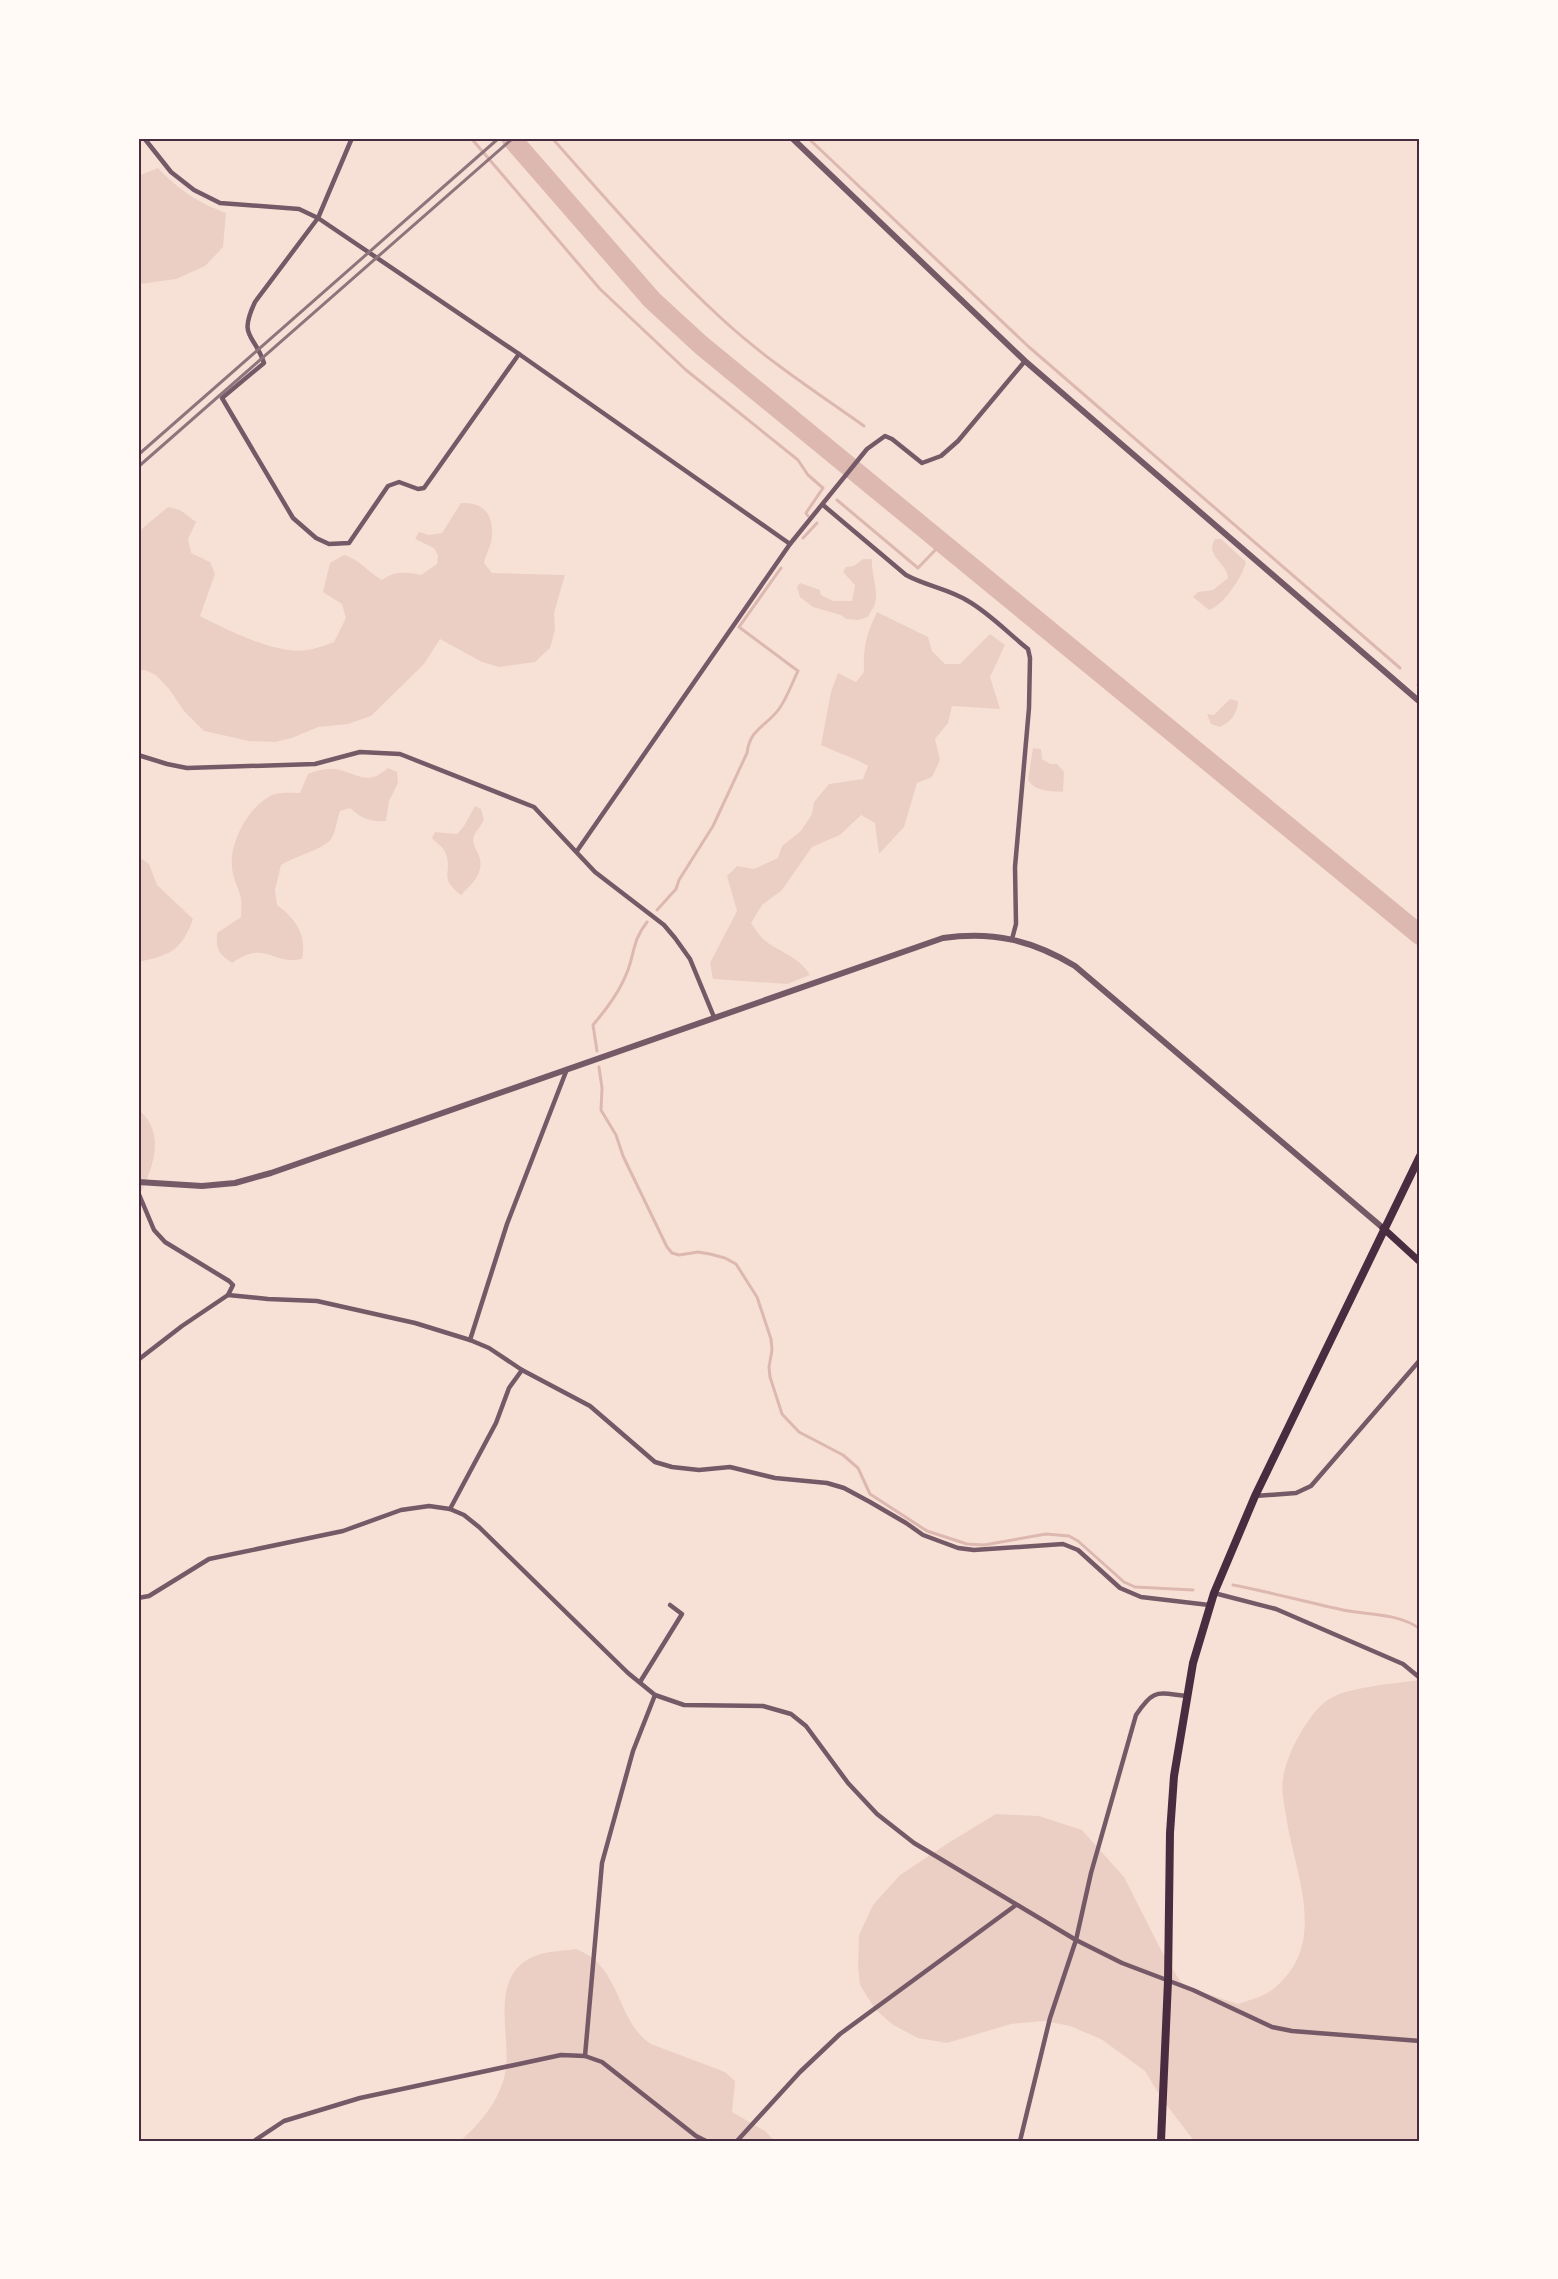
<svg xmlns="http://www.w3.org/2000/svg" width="1558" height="2279" font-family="Manrope,sans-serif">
<rect width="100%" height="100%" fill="#f7e1d7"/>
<g fill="#ebcfc5">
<path d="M158 168C179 190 197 202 226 213L223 247 205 266 176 279 140 284 138 283V176Z"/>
<path d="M461 503C483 502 493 513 492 535 492 544 486 554 484 563L492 573 565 575 554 613 555 630 550 648 535 662 499 667 482 662 440 639 424 664 371 716 348 724 318 727 292 738 275 742 249 741 204 731 184 711 169 689 156 675 145 670 138 671V532L168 507 180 510 196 522 188 539 191 553 210 562 215 574 200 616C227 630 277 655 307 650 316 649 325 645 334 642L346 618 342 604 323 592 330 563 344 555C359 559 368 572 382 580 395 571 405 572 421 575L437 564 438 555 434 548 415 539 419 532 429 535 442 533Z"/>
<path d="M1215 539H1221L1246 562C1243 576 1223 606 1209 610L1193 597 1198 592 1213 590 1228 578C1228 564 1204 555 1215 539Z"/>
<path d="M863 559H872C871 572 879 593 875 604 874 608 870 612 868 617L858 620 846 619 841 615 813 607 800 597 797 587 800 583 820 590 821 595 833 601H852L855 585 843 572 846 567 854 566Z"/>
<path d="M877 612 928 637 932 651 945 664H960L990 634 1005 645 990 677 1000 709 952 706 948 723 935 739 940 760 932 777 917 783 904 827 879 854 875 823 861 815 840 835 812 847 782 890 762 905 751 923C755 928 758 934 763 939 778 952 799 956 810 975L787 984 713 979 710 963 737 911 727 876 737 866 754 869 778 858 782 846 801 831 812 814 814 802 829 784 863 779 868 766C853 757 837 753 821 745L831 692 838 673 856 682 864 672C863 647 866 635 877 612Z"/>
<path d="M1230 699 1238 701C1238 713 1231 722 1220 727L1211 724 1207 714 1214 715Z"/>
<path d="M1033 748 1041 749 1042 759 1050 764H1057L1064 772 1063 792C1050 791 1036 792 1028 780Z"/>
<path d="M388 768 397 772 398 783 389 801 386 821C371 822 362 819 350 808L340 811C337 820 336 831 331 839 326 848 293 857 281 865L275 890 277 905C296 919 307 935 302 959 271 965 267 939 232 963 218 953 216 950 217 933L241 917C241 912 242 905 241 899 239 889 233 879 232 868 229 842 249 806 272 795 280 792 291 793 300 793L308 774C318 770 329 767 340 770 362 776 368 785 388 768Z"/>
<path d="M475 806 481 809 484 820C481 826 476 831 474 836 471 845 478 851 480 859 483 875 471 885 461 895 437 877 454 872 445 852 443 846 436 843 432 838L435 832 457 834 464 826Z"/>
<path d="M138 856 149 864 157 885 193 919C181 951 171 955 138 962Z"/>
<path d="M138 1109C168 1135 152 1169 138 1199Z"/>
<path d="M1420 1680V2141H1194L1162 2099 1145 2071 1101 2039 1070 2026 1044 2021 1011 2024 947 2043 918 2038 893 2025 875 2009 860 1985 858 1965 859 1935 873 1905 900 1875 945 1845 996 1814 1039 1816 1082 1830 1124 1877 1161 1950 1180 1981 1189 1988 1238 2004C1249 2000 1263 1997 1272 1990 1331 1944 1294 1874 1286 1815 1284 1804 1281 1790 1283 1779 1285 1763 1293 1746 1301 1732 1310 1718 1319 1703 1335 1696 1353 1687 1398 1683 1420 1680Z"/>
<path d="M576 1949C583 1952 591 1956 596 1961 621 1985 622 2025 651 2044L725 2072 735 2081 732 2112 765 2131 775 2141H460C481 2123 502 2098 506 2068 510 2032 489 1974 535 1956 547 1951 563 1951 576 1949Z"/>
</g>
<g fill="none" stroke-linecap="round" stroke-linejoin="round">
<g stroke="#dcb8b0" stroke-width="3">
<path d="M471 138 600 289 686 370 798 460 808 475 823 488 806 513 808 516"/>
<path d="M552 138C607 200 660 262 721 318 765 359 816 392 864 426"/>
<path d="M808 138 1029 347 1400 668"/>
<path d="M1418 138 1420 139"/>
<path d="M837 500 918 568 942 543"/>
<path d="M803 538 817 523"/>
<path d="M1418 685 1420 686"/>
<path d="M657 910 676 889 679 880 713 826 747 753C750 728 767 726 779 709 787 698 792 683 798 671L739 627 781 568"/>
<path d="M597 1051 593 1025C608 1007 620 991 628 970 635 950 633 940 647 922"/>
<path d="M599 1067 602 1088 601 1110 616 1135 623 1156 667 1247 672 1253 679 1255 698 1252 710 1254 725 1258 736 1264 757 1297 771 1339 772 1350 769 1367 770 1377 782 1414 799 1432 843 1455 858 1468 870 1494 927 1531 967 1544 984 1545 1046 1534 1069 1536 1078 1541 1124 1582 1135 1587 1193 1590"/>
<path d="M1233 1585C1270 1592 1306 1602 1343 1610 1367 1615 1399 1613 1420 1629"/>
</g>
<path stroke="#dcb8b0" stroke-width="20" d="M511 138 652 300 701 345 1420 935"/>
<g stroke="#755966" stroke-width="4.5">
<path d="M144 138 171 172 194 190 220 203 299 209 318 218 519 354 790 544"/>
<path d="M352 138 318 218 255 302C238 338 254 333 264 363L222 398 293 518 316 538 329 544 349 543 388 486 399 482 418 489 424 488 519 354"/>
<path d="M823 505 906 575C926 586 949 589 968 601 989 613 1008 633 1028 649L1030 658 1029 708 1015 867 1016 924 1012 939"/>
<path d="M138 755 167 764 187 768 315 764 360 752 400 754 534 807 595 872 664 925 675 938 690 959 714 1017"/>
<path d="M577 851 790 544 867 449 885 436 892 439 922 463 941 456 958 441 1025 361"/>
<path d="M138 1192 154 1230 165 1242 229 1281 233 1285 228 1295 182 1326 138 1360"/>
<path d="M228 1295 268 1299 317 1301 415 1323 470 1340 489 1348 522 1370 590 1406 655 1462 672 1467 699 1470 730 1467 775 1478 827 1483 844 1488 870 1502 906 1523 923 1535 958 1548 974 1550 1063 1544 1078 1550 1120 1588 1141 1597 1209 1605"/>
<path d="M470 1340 507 1224 567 1069"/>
<path d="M1255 1496 1296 1493 1311 1486 1420 1360"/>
<path d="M450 1509 496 1423 509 1388 522 1370"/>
<path d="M1214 1593 1276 1609 1403 1664 1420 1678"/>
<path d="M138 1598 149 1596 209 1559 343 1531 401 1510 429 1506 450 1509 464 1515 479 1527 628 1673 655 1695 684 1705 763 1706 791 1714 806 1726 848 1783 877 1814 914 1843 1076 1940 1122 1963 1193 1990 1272 2027 1292 2031 1420 2041"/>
<path d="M640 1682 682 1614 670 1605"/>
<path d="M585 2056 602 1863 633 1751 655 1695"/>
<path d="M254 2141 284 2121 360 2098 561 2055 585 2056 602 2062 696 2136 706 2141"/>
<path d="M737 2141 800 2072 840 2034 1016 1905"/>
<path d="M1020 2141 1050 2018 1076 1940 1091 1873 1136 1715C1154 1688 1157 1693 1187 1696"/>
</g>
<g stroke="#755966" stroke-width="6">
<path d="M792 138 1025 361 1420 702"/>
<path d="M138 1182 202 1186 235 1183 271 1173 943 938C993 931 1032 940 1075 966L1383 1228"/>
</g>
<path stroke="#4a2c40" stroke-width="7" d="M1383 1228 1420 1262"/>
<path stroke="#4a2c40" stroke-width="8" d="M1161 2141 1168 1981 1170 1833 1174 1776 1193 1663 1214 1593 1255 1496 1420 1156"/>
<g stroke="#8f747c" stroke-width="3">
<path d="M138 455 499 138"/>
<path d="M138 467 513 138"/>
</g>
</g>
<rect width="1558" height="2279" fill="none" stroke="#fffaf5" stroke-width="279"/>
<rect x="140" y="140" width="1278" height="2000" fill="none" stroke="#4a2c40" stroke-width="2"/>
</svg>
